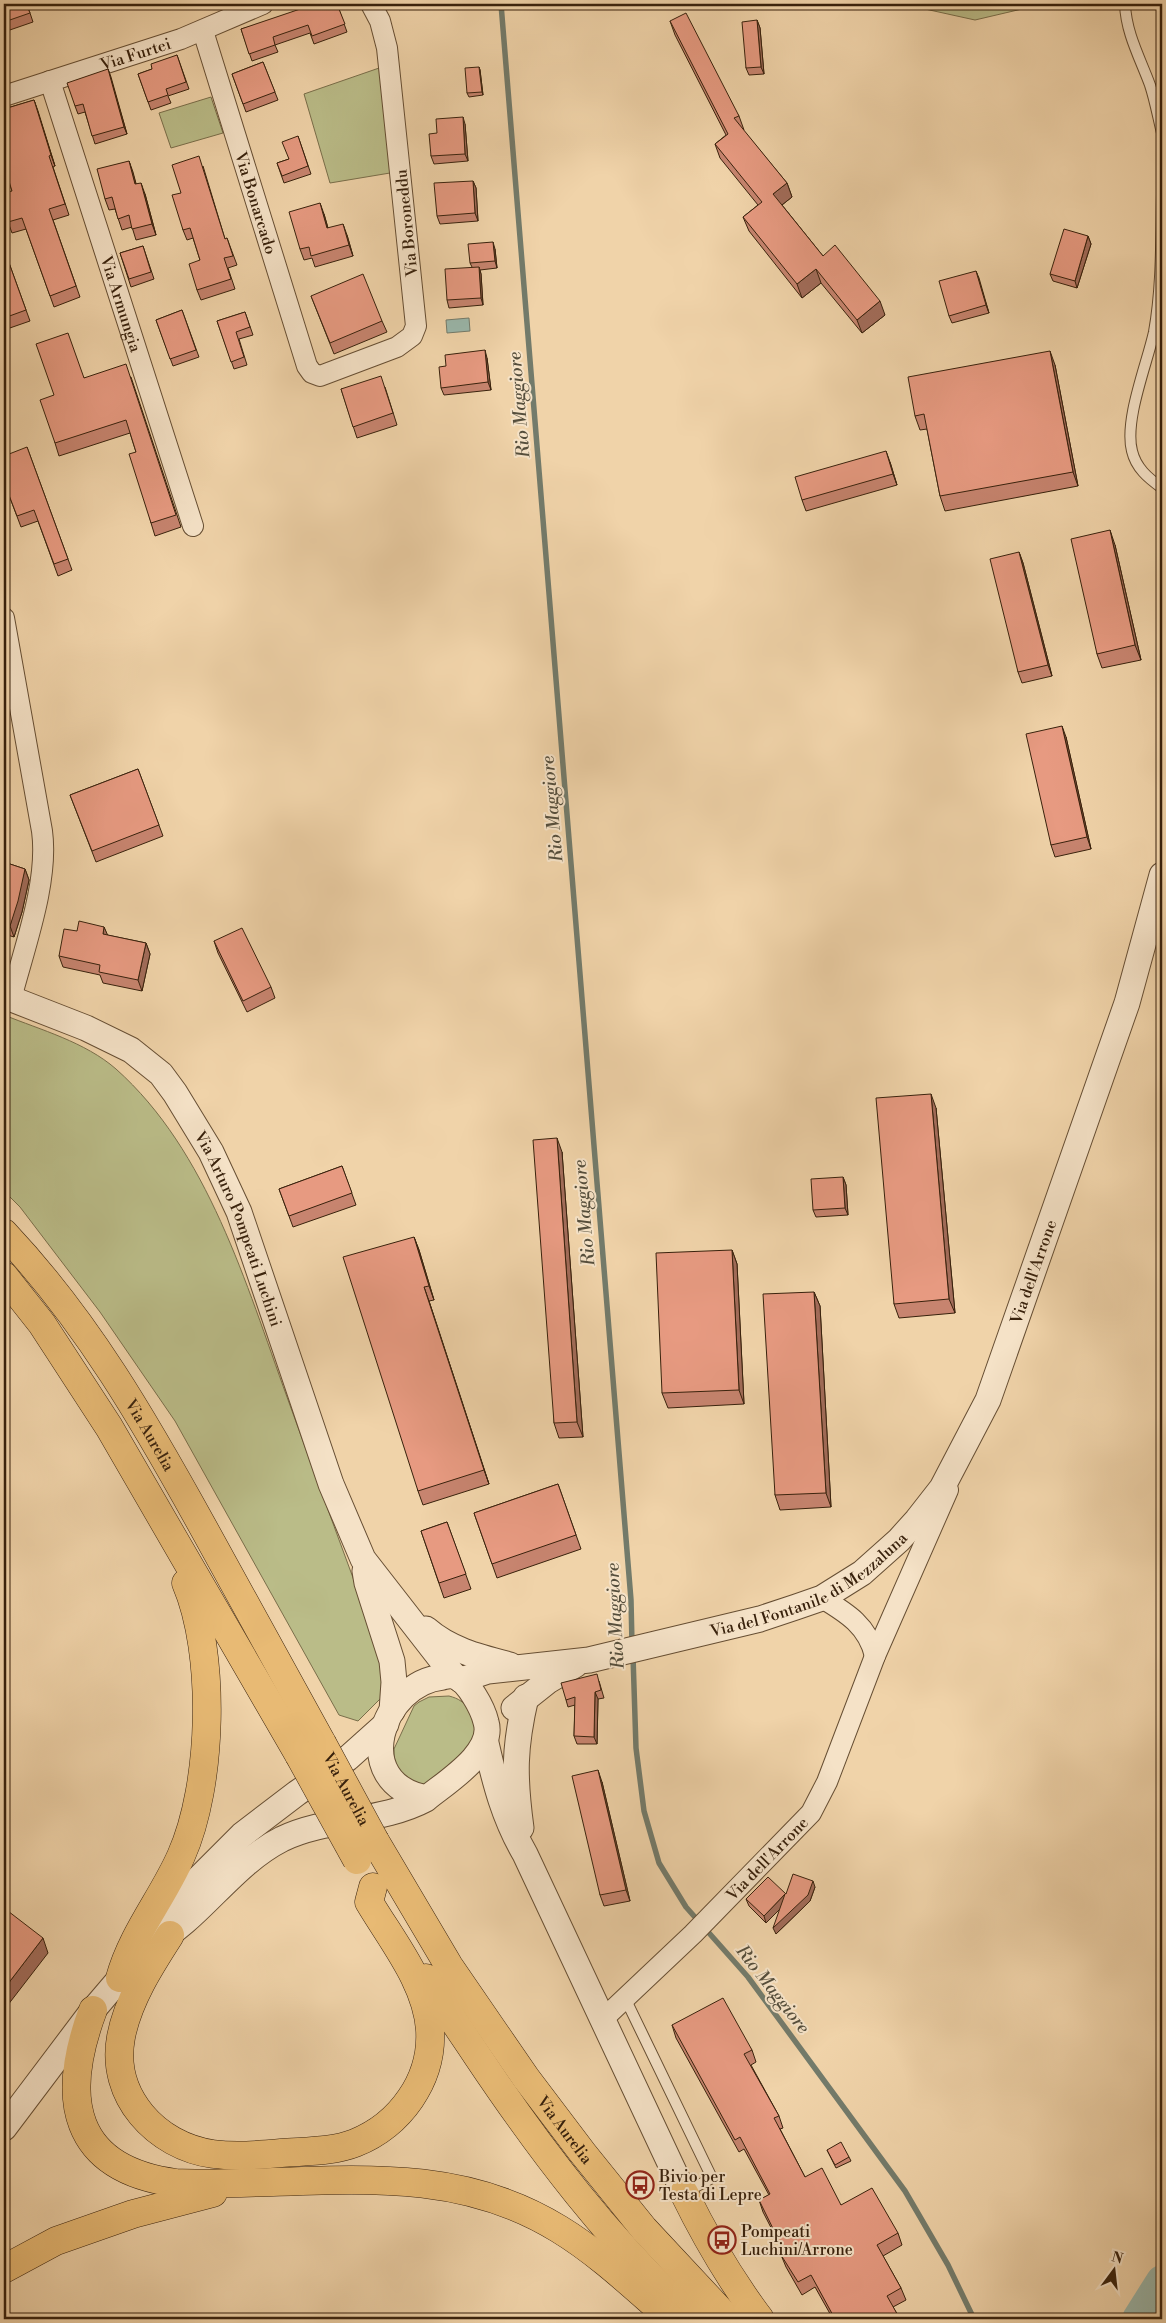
<svg xmlns="http://www.w3.org/2000/svg" width="1166" height="2323" font-family="'Libre Bodoni',serif">
<rect width="100%" height="100%" fill="#f0d3a9"/>
<filter id="stains"><feTurbulence type="fractalNoise" baseFrequency=".004" numOctaves="4"/><feColorMatrix values="0 0 0 0 .2 0 0 0 0 .09 0 0 0 0 .02 0 0 0 .5 -.17"/></filter>
<radialGradient id="worn" r=".72"><stop offset=".6" stop-color="#630" stop-opacity="0"/><stop offset="1" stop-color="#630" stop-opacity=".3"/></radialGradient>
<g fill="#babc88" stroke="#796e4a">
<path d="M923 4H1032L1022 9 975 20 925 9Z"/>
<path d="M382 67 396 172 330 183 304 94Z"/>
<path d="M211 97 223 133 171 148 159 113Z"/>
<path d="M4 1015C41 1030 85 1042 116 1069 208 1151 246 1284 287 1397 318 1483 350 1570 382 1656L385 1694 358 1721 339 1715 175 1421 100 1312 20 1207 4 1191Z"/>
<path d="M449 1696C469 1701 471 1713 476 1731L467 1749 434 1785 413 1783 394 1764V1749L414 1706 419 1702 429 1697Z"/>
</g>
<path fill="#9ab7ab" stroke="#737b6b" d="M469 318 470 331 447 333 446 320Z"/>
<g fill="none" stroke-linecap="round" stroke-linejoin="round">
<g stroke="#737b6b" stroke-width="5.5">
<path d="M501 4 631 1600 632 1644"/>
<path d="M633 1656 636 1748 644 1811 659 1863 686 1907 748 1977 905 2191 948 2265 974 2319"/>
</g>
<path stroke="#9ab7ab" stroke-width="32" d="M1138 2319 1162 2281"/>
<g stroke="#664e33" stroke-width="12">
<g id="service">
<path d="M1125 4C1126 33 1140 58 1150 85 1155 100 1158 117 1162 133"/>
<path d="M1162 195C1161 241 1162 287 1154 332 1147 364 1124 420 1132 451 1136 468 1148 478 1162 488"/>
<path d="M625 1998 712 2178 684 2193"/>
</g>
</g>
<g stroke="#664e33" stroke-width="22">
<g id="minor">
<path id="s1" d="M203 31 307 366 312 373 320 376 397 347 412 336 416 326 387 48 380 21 371 4"/>
<path id="s2" d="M50 81 193 526"/>
<path id="s3" d="M4 96 181 39 263 4"/>
<path d="M4 618 42 831C49 882 24 948 11 999"/>
<path d="M822 1598C847 1613 868 1626 875 1656"/>
<path id="s4" d="M602 2020 693 1934 811 1813 827 1782 875 1656 948 1490"/>
</g>
</g>
<g stroke="#664e33" stroke-width="27">
<g id="tertiary">
<path id="s5" d="M4 996 86 1028 131 1050 161 1074 175 1093 211 1152 239 1212 331 1484 363 1559 454 1676"/>
<path d="M365 1571 367 1583 392 1661 394 1682 392 1711"/>
<path d="M426 1629C450 1650 479 1657 510 1665"/>
<path id="s6" d="M461 1680 488 1671 589 1660 760 1619 796 1607 822 1598 862 1573 899 1540 917 1520 942 1488 988 1400 1127 1003 1162 875"/>
<path d="M514 1708 548 1681 575 1665"/>
<path d="M486 1743C495 1783 504 1818 525 1854L684 2193"/>
<path d="M521 1828C514 1776 514 1748 526 1697"/>
<path d="M157 1927 194 1883 242 1835 297 1793 348 1758 386 1724"/>
<path d="M152 1945C201 1918 231 1865 282 1839 328 1817 381 1823 426 1799L427 1798C448 1781 495 1752 486 1722 483 1709 468 1680 454 1676 451 1675 446 1676 443 1677 381 1683 348 1784 427 1798"/>
<path d="M4 2128 93 2010 134 1962"/>
</g>
</g>
<g stroke="#38210c" stroke-width="29">
<g id="trunk">
<path id="s7" d="M4 1233C87 1321 145 1422 203 1527 242 1599 282 1671 322 1743"/>
<path d="M4 1276 42 1324 109 1427 299 1755"/>
<path id="s8" d="M375 1841 449 1966 526 2078 582 2152 644 2229 728 2319"/>
<path d="M170 1935C150 1966 128 2000 121 2037 110 2096 156 2146 213 2154 235 2157 258 2155 281 2153 305 2151 332 2152 355 2143 400 2125 433 2080 430 2030 427 1983 392 1941 369 1902L373 1887"/>
<path d="M120 1978C132 1934 163 1897 181 1856 213 1785 216 1653 186 1583"/>
<path d="M426 1978C442 2005 461 2031 478 2057 541 2151 610 2242 694 2319"/>
<path d="M93 2010C60 2098 71 2169 176 2183 307 2188 440 2155 559 2229 600 2254 635 2288 671 2319"/>
<path d="M684 2193C706 2238 730 2279 760 2319"/>
<path d="M4 2269 56 2241 133 2214 213 2193"/>
</g>
</g>
<use href="#service" stroke="#f5e2c7" stroke-width="10"/>
<use href="#minor" stroke="#f5e2c7" stroke-width="20"/>
<use href="#tertiary" stroke="#f5e2c7" stroke-width="25"/>
<use href="#trunk" stroke="#e8ba74" stroke-width="28"/>
<g stroke="#38210c" stroke-width="29" stroke-linecap="butt">
<g id="trunk-bridge">
<path id="s9" d="M322 1743 375 1841"/>
<path d="M299 1755 357 1860"/>
</g>
</g>
<use href="#trunk-bridge" stroke="#e8ba74" stroke-width="28"/>
</g>
<g fill="#c7846f" stroke="#38210c">
<path d="M4 4H27L33 22 4 32Z"/>
<path d="M337 4 347 32 314 44 310 33 275 45 278 52 252 61 241 29Z"/>
<path d="M398 4H406L399 7Z"/>
<path d="M757 20 760 28 764 74 749 75 746 68Z"/>
<path d="M670 21 739 116 744 130H743L787 183 792 197 782 205 823 256 885 315 862 333 821 283 802 298 749 231 743 217 758 205 720 158 715 144 726 135 675 35Z"/>
<path d="M177 55 189 89 168 96 171 103 151 110 138 74 152 69Z"/>
<path d="M263 62 278 100 246 112 232 74Z"/>
<path d="M479 67 480 70 483 95 469 97 467 93Z"/>
<path d="M108 69 127 134 95 144 85 112 78 114 75 106Z"/>
<path d="M34 100 55 166 53 167 69 215 53 220 80 297 54 307 26 229 12 233 4 211 12 191 5 170H4V109Z"/>
<path d="M465 124 468 161 434 164 431 156 437 133Z"/>
<path d="M298 136 311 174 284 183 277 163 289 159Z"/>
<path d="M129 161 136 184 145 194 156 235 136 240 132 227 122 230 115 209 109 210 105 199Z"/>
<path d="M203 166 225 239 227 238 237 265 228 268 235 289 201 300 197 290 200 260 193 238 187 240 183 230 181 193Z"/>
<path d="M473 181 476 188 478 221 440 224 437 216Z"/>
<path d="M324 214 328 228 347 235 353 256 315 267 312 258 304 260 300 249Z"/>
<path d="M1088 236 1091 244 1077 288 1053 281 1050 274Z"/>
<path d="M143 246 154 279 131 287 120 253Z"/>
<path d="M4 249 30 321 4 330Z"/>
<path d="M495 249 497 268 480 270 481 274 483 305 449 308 447 300 472 267 470 263Z"/>
<path d="M976 271 989 313 952 323 949 316Z"/>
<path d="M311 296 382 321 387 332 334 354Z"/>
<path d="M182 310 199 357 173 366 156 320Z"/>
<path d="M245 312 253 335 239 339 247 365 234 369 217 321Z"/>
<path d="M487 358 491 390 444 395 441 388Z"/>
<path d="M1055 365 1078 486 945 511 940 496 927 429 920 430 915 416Z"/>
<path d="M131 377 181 527 155 536 151 523 136 452 130 433 59 456 55 443 54 395 84 378Z"/>
<path d="M385 387 397 425 357 438 341 389Z"/>
<path d="M27 447 72 570 58 576 38 521 21 527 4 482Z"/>
<path d="M890 462 897 485 806 511 802 500Z"/>
<path d="M1115 545 1141 660 1102 668 1097 654Z"/>
<path d="M1019 552 1023 563 1052 676 1022 683 1018 672Z"/>
<path d="M1066 737 1091 849 1055 857 1051 845Z"/>
<path d="M138 769 163 836 96 862 70 795Z"/>
<path d="M4 862 25 869 29 880 22 912 14 937 4 934Z"/>
<path d="M104 927 107 935 146 943 150 954 142 991 103 983 100 975 63 967 59 956 77 931Z"/>
<path d="M214 941 271 987 275 998 247 1012 218 953Z"/>
<path d="M936 1108 955 1313 899 1318 894 1304Z"/>
<path d="M562 1152 583 1437 559 1438 554 1423Z"/>
<path d="M342 1166 356 1205 293 1227 279 1189Z"/>
<path d="M843 1177 846 1185 848 1215 816 1217 813 1210Z"/>
<path d="M414 1237 419 1250 434 1300 429 1301 489 1484 423 1505 418 1491Z"/>
<path d="M732 1250 737 1264 744 1404 668 1408 662 1393Z"/>
<path d="M814 1292 820 1306 831 1507 780 1510 775 1495Z"/>
<path d="M558 1484 581 1549 497 1578 474 1513Z"/>
<path d="M447 1522 471 1589 444 1598 421 1531Z"/>
<path d="M599 1681 604 1698 598 1699 597 1744H577L574 1736 575 1705 568 1707 566 1700Z"/>
<path d="M602 1782 630 1901 604 1906 600 1895Z"/>
<path d="M815 1887 810 1901 776 1934 781 1908 766 1923 749 1906 746 1899 786 1894Z"/>
<path d="M672 2025 752 2050 756 2062 751 2065 779 2116 783 2128 780 2129 805 2177 841 2205 898 2233 902 2245 883 2256 901 2288 906 2300 893 2307 900 2319H833L815 2287 802 2295 786 2267 781 2255 784 2253 763 2212 759 2200 769 2195 744 2149 739 2152 676 2038Z"/>
<path d="M827 2150 849 2157 851 2161 836 2168Z"/>
</g>
<g fill="#a26c5a" stroke="#38210c">
<path d="M757 20 760 28 764 74 761 67Z"/>
<path d="M479 67 480 70 483 95 482 92Z"/>
<path d="M108 69 111 77 127 134 124 127Z"/>
<path d="M34 100 38 111 55 166 51 155Z"/>
<path d="M463 117 465 124 468 161 465 154Z"/>
<path d="M129 161 133 172 139 195 135 184Z"/>
<path d="M473 181 476 188 478 221 475 213Z"/>
<path d="M141 183 145 194 156 235 152 224Z"/>
<path d="M787 183 792 197 778 208 773 194Z"/>
<path d="M320 203 324 214 331 239 327 228Z"/>
<path d="M343 224 347 235 353 256 349 245Z"/>
<path d="M1088 236 1091 244 1077 288 1075 281Z"/>
<path d="M493 242 495 249 497 268 495 261Z"/>
<path d="M479 267 481 274 483 305 481 298Z"/>
<path d="M816 269 821 283 802 298 797 284Z"/>
<path d="M976 271 979 278 989 313 986 305Z"/>
<path d="M880 301 885 315 862 333 857 320Z"/>
<path d="M485 350 487 358 491 390 488 382Z"/>
<path d="M1050 351 1055 365 1078 486 1073 472Z"/>
<path d="M886 451 890 462 897 485 893 474Z"/>
<path d="M1110 530 1115 545 1141 660 1135 645Z"/>
<path d="M1019 552 1023 563 1052 676 1048 665Z"/>
<path d="M1062 726 1066 737 1091 849 1087 837Z"/>
<path d="M25 869 29 880 22 912 14 937 10 926Z"/>
<path d="M104 927 109 938 103 934Z"/>
<path d="M146 943 150 954 142 991 138 980Z"/>
<path d="M931 1094 936 1108 955 1313 949 1299Z"/>
<path d="M557 1138 562 1152 583 1437 577 1422Z"/>
<path d="M843 1177 846 1185 848 1215 845 1208Z"/>
<path d="M414 1237 419 1250 434 1300 429 1286Z"/>
<path d="M732 1250 737 1264 744 1404 739 1390Z"/>
<path d="M424 1287 429 1301 489 1484 484 1470Z"/>
<path d="M814 1292 820 1306 831 1507 826 1493Z"/>
<path d="M595 1692 598 1699 597 1744 594 1737Z"/>
<path d="M598 1770 602 1782 630 1901 626 1890Z"/>
<path d="M813 1881 815 1887 810 1901 776 1934 773 1928Z"/>
<path d="M785 1894 788 1901 766 1923 764 1916Z"/>
<path d="M43 1938 48 1953 4 2010V1989Z"/>
</g>
<g fill="#e79a81" stroke="#38210c">
<path d="M4 4H26L30 13 4 22Z"/>
<path d="M315 4H323L324 7 332 4H337L345 24 312 36 308 25 273 37 275 45 249 54 241 29Z"/>
<path d="M686 13 739 116 734 118 787 183 773 194 823 256 835 245 880 301 857 320 816 269 797 284 743 217 762 202 715 144 728 134 670 21Z"/>
<path d="M757 20 761 67 746 68 742 22Z"/>
<path d="M177 55 186 82 166 89 168 95 148 102 138 74 152 69 151 64Z"/>
<path d="M263 62 275 92 243 104 232 74Z"/>
<path d="M479 67 482 92 467 93 465 68Z"/>
<path d="M108 69 124 127 92 136 83 104 75 106 67 83Z"/>
<path d="M34 100 51 155 49 156 65 204 49 209 76 286 50 296 22 218 8 222 4 211V193L12 191 4 165V109Z"/>
<path d="M463 117 465 154 431 156 429 134 437 133 436 119Z"/>
<path d="M298 136 308 166 282 176 277 163 289 159 282 142Z"/>
<path d="M199 156 225 239 227 238 233 256 224 258 231 279 197 290 189 264 200 260 190 228 183 230 172 195 181 193 172 165Z"/>
<path d="M129 161 135 184 141 183 152 224 132 229 129 215 118 219 112 197 105 199 97 169Z"/>
<path d="M473 181 475 213 437 216 434 183Z"/>
<path d="M320 203 327 228 343 224 349 245 311 256 309 247 300 249 289 212Z"/>
<path d="M1064 229 1088 236 1075 281 1050 274Z"/>
<path d="M493 242 495 261 470 263 468 244Z"/>
<path d="M143 246 151 272 129 279 120 253Z"/>
<path d="M4 249 26 310 4 318Z"/>
<path d="M479 267 481 298 447 300 445 269Z"/>
<path d="M976 271 986 305 949 316 939 281Z"/>
<path d="M363 274 382 321 330 343 311 296Z"/>
<path d="M182 310 196 350 170 359 156 320Z"/>
<path d="M245 312 250 327 236 332 244 357 231 362 217 321Z"/>
<path d="M68 333 84 378 126 364 176 515 151 523 129 454 136 452 126 420 55 443 40 400 54 395 36 344Z"/>
<path d="M485 350 488 382 441 388 439 367 446 366 445 355Z"/>
<path d="M1050 351 1073 472 940 496 924 414 915 416 908 377Z"/>
<path d="M381 376 393 413 353 427 341 389Z"/>
<path d="M27 447 68 559 54 564 34 510 17 516 4 482V456Z"/>
<path d="M886 451 893 474 802 500 795 477Z"/>
<path d="M1110 530 1135 645 1097 654 1071 539Z"/>
<path d="M1019 552 1048 665 1018 672 990 559Z"/>
<path d="M1062 726 1087 837 1051 845 1026 734Z"/>
<path d="M138 769 159 825 92 851 70 795Z"/>
<path d="M4 862 25 869 18 901 10 926 4 924Z"/>
<path d="M79 921 104 927 103 934 146 943 138 980 99 972 100 965 59 956 64 929 77 931Z"/>
<path d="M242 928 271 987 243 1001 214 941Z"/>
<path d="M931 1094 949 1299 894 1304 876 1098Z"/>
<path d="M557 1138 577 1422 554 1423 533 1140Z"/>
<path d="M342 1166 352 1193 289 1216 279 1189Z"/>
<path d="M843 1177 845 1208 813 1210 811 1179Z"/>
<path d="M414 1237 429 1286 424 1287 484 1470 418 1491 343 1257Z"/>
<path d="M732 1250 739 1390 662 1393 656 1253Z"/>
<path d="M814 1292 826 1493 775 1495 763 1294Z"/>
<path d="M558 1484 576 1535 492 1564 474 1513Z"/>
<path d="M447 1522 466 1574 439 1583 421 1531Z"/>
<path d="M597 1674 601 1690 595 1692 594 1737 574 1736 575 1697 566 1700 561 1683Z"/>
<path d="M598 1770 626 1890 600 1895 572 1776Z"/>
<path d="M793 1874 813 1881 808 1895 773 1928 785 1894 764 1916 746 1899 768 1877 786 1894Z"/>
<path d="M4 1908 43 1938 4 1989Z"/>
<path d="M723 1998 752 2050 744 2054 779 2116 774 2118 805 2177 822 2168 841 2205 872 2188 898 2233 877 2245 901 2288 887 2296 900 2319H857L854 2314 844 2319H835L811 2275 798 2282 781 2255 785 2253 759 2200 770 2194 740 2137 735 2140 672 2025Z"/>
<path d="M841 2142 849 2157 835 2165 827 2150Z"/>
</g>
<defs>
<g id="bus-ring" transform="scale(1.4375)"><circle r="9.5" fill="#f5e2c7" stroke="#8f2418" stroke-width="1.5"/><path d="M-5-6H5V4H4V6H2V4H-2V6H-4V4H-5ZM-3.5-4V0h7V-4ZM-3.5 1.2v1.5H-2V1.2ZM2 1.2v1.5H3.5V1.2Z" fill="#8f2418"/></g>
</defs>
<g fill-rule="evenodd">
<use href="#bus-ring" x="640" y="2185"/>
<use href="#bus-ring" x="722" y="2240"/>
</g>
<g text-anchor="middle" stroke-width="4" stroke-linejoin="round" paint-order="stroke">
<g font-size="16" fill="#38210c" stroke="#f5e2c7">
<text dy="6" stroke="none"><textPath href="#s3" startOffset="138">Via Furtei</textPath></text>
<text dy="6" stroke="none"><textPath href="#s1" startOffset="180">Via Bonarcado</textPath></text>
<text transform="translate(406 223) rotate(-96)" y="6">Via Boroneddu</text>
<text dy="6" stroke="none"><textPath href="#s2" startOffset="234">Via Armungia</textPath></text>
<text dy="6" stroke="none"><textPath href="#s5" startOffset="351">Via Arturo Pompeati Luchini</textPath></text>
<text dy="6" stroke="none"><textPath href="#s6" startOffset="771">Via dell'Arrone</textPath></text>
<text dy="6" stroke="none"><textPath href="#s7" startOffset="250">Via Aurelia</textPath></text>
<text dy="6" stroke="none"><textPath href="#s6" startOffset="365">Via del Fontanile di Mezzaluna</textPath></text>
<text dy="6" stroke="none"><textPath href="#s9" startOffset="52">Via Aurelia</textPath></text>
<text dy="6" stroke="none"><textPath href="#s4" startOffset="231">Via dell'Arrone</textPath></text>
<text dy="6" stroke="none"><textPath href="#s8" startOffset="346">Via Aurelia</textPath></text>
</g>
<g font-size="16" fill="#38210c" stroke="#f5e2c7" text-anchor="start">
<text x="659" y="2182">Bivio per<tspan x="659" dy="18">Testa di Lepre</tspan></text>
<text x="741" y="2237">Pompeati<tspan x="741" dy="18">Luchini/Arrone</tspan></text>
</g>
<g font-size="18" font-style="italic" fill="#554e3c" stroke="#f5e2c7">
<text transform="translate(519 405) rotate(-95)" y="6">Rio Maggiore</text>
<text transform="translate(552 809) rotate(-95)" y="6">Rio Maggiore</text>
<text transform="translate(584 1213) rotate(-95)" y="6">Rio Maggiore</text>
<text transform="translate(615 1616) rotate(-93)" y="6">Rio Maggiore</text>
<text transform="translate(773 1989) rotate(52)" y="6">Rio Maggiore</text>
</g>
</g>
<rect width="1166" height="2323" fill="none" stroke="#f0d3a9" stroke-width="20"/>
<rect x="5" y="5" width="1156" height="2313" fill="none" stroke="#38210c" stroke-width="2.5"/>
<rect x="10" y="10" width="1146" height="2303" fill="none" stroke="#38210c"/>
<g transform="translate(1114 2270) rotate(15)" stroke="#f5e2c7" stroke-width="4" paint-order="stroke">
<path d="M0-4L9 19L0 12L-9 19Z" fill="#38210c"/>
<text y="-8" font-size="14" font-weight="bold" text-anchor="middle" fill="#38210c">N</text>
</g>
<rect width="100%" height="100%" filter="url(#stains)"/>
<rect width="100%" height="100%" fill="url(#worn)"/>
</svg>
